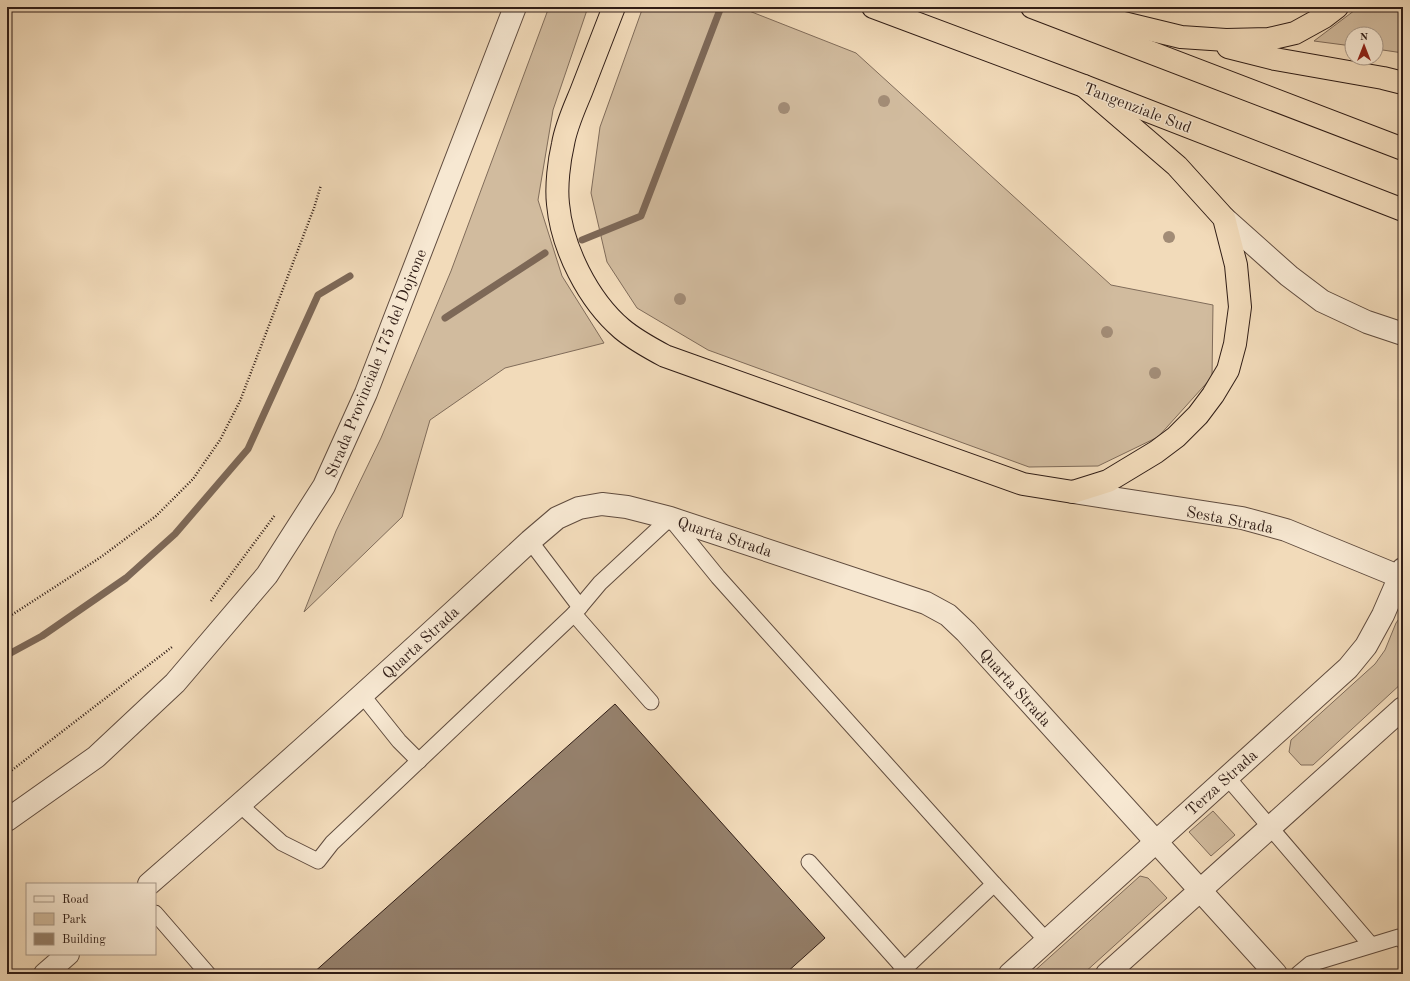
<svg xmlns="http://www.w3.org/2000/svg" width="1410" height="981" font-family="'Old Standard TT',serif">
<rect width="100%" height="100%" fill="#f2dbba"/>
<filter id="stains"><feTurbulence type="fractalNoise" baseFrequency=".005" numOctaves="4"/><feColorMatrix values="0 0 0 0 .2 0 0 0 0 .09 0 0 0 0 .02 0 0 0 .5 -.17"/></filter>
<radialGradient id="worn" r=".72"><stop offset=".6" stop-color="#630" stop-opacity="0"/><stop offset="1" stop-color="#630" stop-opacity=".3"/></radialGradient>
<g fill="#d1bb9e" stroke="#806c5a">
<path d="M549 7H588L553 110 538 200 562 276 604 343 505 368 430 420 402 517 304 612 336 531 381 438 451 271Z"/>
<path d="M643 7H739L856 53 1111 285 1213 305 1212 377 1158 437 1098 466 1029 467 708 350 637 308 607 262 591 193 600 127Z"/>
<path d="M1359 7H1403V53L1376 49V34H1352V46L1314 41Z"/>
<path d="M1403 613V682L1313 765H1301L1289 752 1291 740 1375 664 1385 650 1396 623Z"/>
<path d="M1213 811 1235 835 1211 856 1189 832Z"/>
<path d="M1140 876 1148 878 1167 898 1083 974H1031Z"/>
</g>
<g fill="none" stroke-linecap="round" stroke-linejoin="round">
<g stroke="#7d6857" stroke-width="7">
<path d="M582 240 641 216 721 7"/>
<path d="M445 318 545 253"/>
<path d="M7 655 42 636 126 578 175 534 248 449 318 295 350 276"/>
</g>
</g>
<path fill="#95806b" stroke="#301d16" d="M615 704 825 938 785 974H312Z"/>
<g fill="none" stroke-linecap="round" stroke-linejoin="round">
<g stroke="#604c3f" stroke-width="17">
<g id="service">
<path d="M530 541 580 607"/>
<path d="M574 614 651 702"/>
<path d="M363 696 399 741 419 761"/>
<path d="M1227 777 1371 945"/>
<path d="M240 805 282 843 318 861 332 843 574 614 600 583 670 518 718 577 994 884 1047 941"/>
<path d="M809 862 909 974"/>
<path d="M155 913 208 974"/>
<path d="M899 974 994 884"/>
<path d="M1298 974 1310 964 1399 937 1403 941"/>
</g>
</g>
<g stroke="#604c3f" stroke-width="24">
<g id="minor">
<path d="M1224 218 1289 276 1322 301 1367 322 1403 334"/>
<path d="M1073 492 1242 518 1286 530 1403 578"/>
<path d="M149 884C278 772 405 657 530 541L557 518 579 508 602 504 627 507 670 518 926 603 948 615 966 632 1276 974"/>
<path d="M45 974 68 954"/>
<path d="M1010 974 1348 668 1366 646 1383 615 1403 569"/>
<path d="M1107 974 1403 708"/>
</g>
</g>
<g stroke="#604c3f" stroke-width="24">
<path id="tertiary" d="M7 820 96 757 175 683 267 575 324 486 366 393 515 7"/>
</g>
<g stroke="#301d16" stroke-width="24">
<g id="motorway">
<path d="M614 7C603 35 592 64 581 92 574 109 566 126 563 144 559 161 556 186 558 204 562 248 588 300 622 329 635 340 650 348 665 356L1023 484 1073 492 1108 481 1156 452 1176 437 1198 415 1213 395 1228 370 1235 344 1240 307 1236 265 1224 218 1177 166 1084 86"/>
<path d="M873 7 1084 86 1403 210"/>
<path d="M1032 7 1403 149"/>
<path d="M1078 12 1181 37 1226 40 1269 39 1295 33 1324 17 1337 7"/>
<path d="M1228 47 1275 59 1383 78 1403 83"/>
</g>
</g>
<g stroke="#301d16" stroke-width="2.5" stroke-dasharray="1 2" stroke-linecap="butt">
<path d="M211 601 275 515"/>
<path d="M7 618 101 557 156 516 193 479 220 440 240 401 314 208 321 185"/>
<path d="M7 774 172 647"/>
</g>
<use href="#service" stroke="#f7e8d2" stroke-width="15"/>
<use href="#minor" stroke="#f7e8d2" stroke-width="22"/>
<use href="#tertiary" stroke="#f7e8d2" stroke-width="22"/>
<use href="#motorway" stroke="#f2dbba" stroke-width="22"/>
</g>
<g fill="#a28c76">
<circle cx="884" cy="101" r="6"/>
<circle cx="784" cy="108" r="6"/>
<circle cx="1169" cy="237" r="6"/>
<circle cx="680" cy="299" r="6"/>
<circle cx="1107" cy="332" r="6"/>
<circle cx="1155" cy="373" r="6"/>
</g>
<g text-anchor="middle" stroke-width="3" stroke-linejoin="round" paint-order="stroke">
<g font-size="16" fill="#301d16" stroke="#f7e8d2">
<text transform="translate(1138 107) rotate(21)" y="6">Tangenziale Sud</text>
<text transform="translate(375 363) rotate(-68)" y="6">Strada Provinciale 175 del Dojrone</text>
<text transform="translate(1230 519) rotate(11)" y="6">Sesta Strada</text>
<text transform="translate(725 536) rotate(18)" y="6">Quarta Strada</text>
<text transform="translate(420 642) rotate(-43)" y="6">Quarta Strada</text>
<text transform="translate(1016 687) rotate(48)" y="6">Quarta Strada</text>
<text transform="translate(1221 782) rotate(-42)" y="6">Terza Strada</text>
</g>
</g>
<rect width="1410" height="981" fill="none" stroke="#f2dbba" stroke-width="24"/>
<rect x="8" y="8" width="1394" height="965" fill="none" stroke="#301d16" stroke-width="2"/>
<rect x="12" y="12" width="1386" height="957" fill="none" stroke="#301d16"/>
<rect x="26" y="883" width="130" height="72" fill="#f7e8d2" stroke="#a79787"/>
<rect x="34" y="896" width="20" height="6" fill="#f7e8d2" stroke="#a79787"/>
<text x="62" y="903" font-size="12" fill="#301d16">Road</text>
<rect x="34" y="913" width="20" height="12" fill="#d1bb9e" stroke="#a79787"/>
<text x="62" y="923" font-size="12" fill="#301d16">Park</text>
<rect x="34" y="933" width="20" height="12" fill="#95806b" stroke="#a79787"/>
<text x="62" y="943" font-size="12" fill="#301d16">Building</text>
<g transform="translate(1364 46)"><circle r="19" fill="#f7e8d2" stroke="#a79787"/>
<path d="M0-3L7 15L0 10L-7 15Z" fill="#8f2418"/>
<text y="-6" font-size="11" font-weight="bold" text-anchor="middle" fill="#301d16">N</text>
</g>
<rect width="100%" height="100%" filter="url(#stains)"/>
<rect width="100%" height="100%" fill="url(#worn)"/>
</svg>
